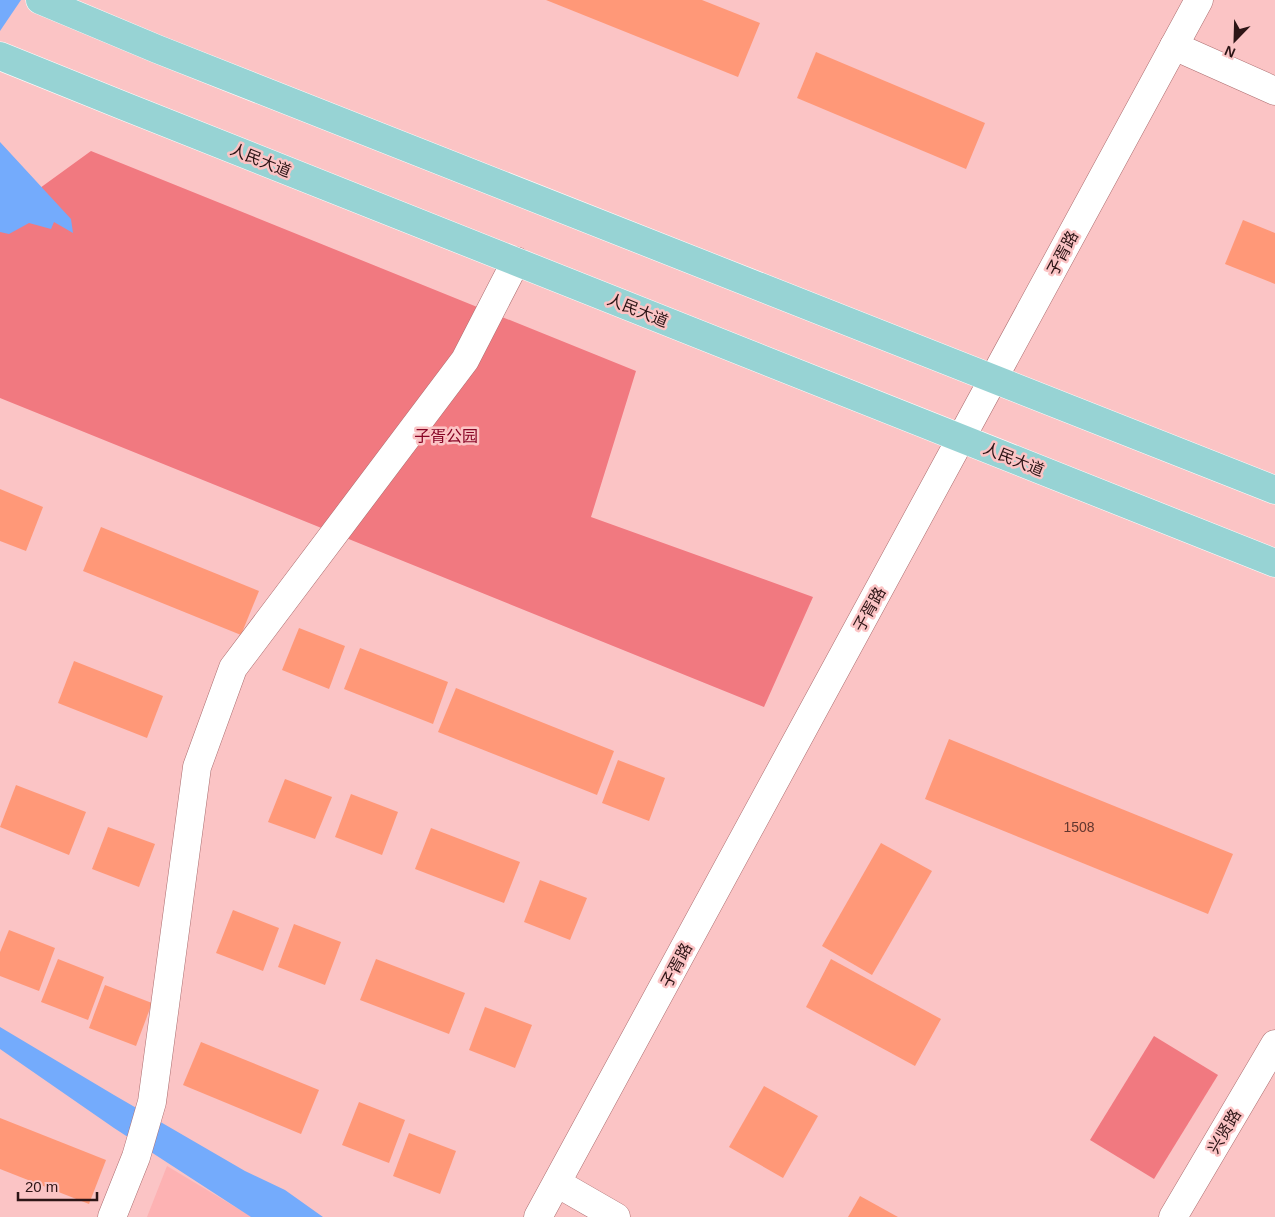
<svg xmlns="http://www.w3.org/2000/svg" width="1275" height="1217" font-family="Helvetica,'Noto Sans SC',sans-serif">
<rect width="100%" height="100%" fill="#fbc4c5"/>
<path fill="#fdb2b3" d="M167 1166 252 1217H147Z"/>
<g fill="#f17980">
<path d="M91 151 636 371 591 517 813 597 764 707 0 398V217Z"/>
<path d="M1154 1036 1218 1075 1154 1179 1090 1140Z"/>
</g>
<g fill="#74abfc">
<path d="M0 0H21L0 31Z"/>
<path d="M0 142 71 219 73 233 54 222 51 229 29 223 9 234 0 232Z"/>
<path d="M0 1027 114 1095 245 1171 285 1190 323 1217H251L114 1128 0 1049Z"/>
</g>
<g fill="#ff9878">
<path d="M546 0H702L760 23 738 77Z"/>
<path d="M816 52 985 123 966 169 797 98Z"/>
<path d="M1243 220 1275 233V284L1225 264Z"/>
<path d="M0 489 43 507 26 551 0 541Z"/>
<path d="M101 527 259 591 241 635 83 571Z"/>
<path d="M299 628 345 646 329 689 282 670Z"/>
<path d="M360 648 448 682 433 724 344 689Z"/>
<path d="M74 661 163 696 147 738 58 703Z"/>
<path d="M456 688 614 751 597 795 438 732Z"/>
<path d="M949 739 1233 854 1208 914 925 799Z"/>
<path d="M618 760 665 778 649 821 602 803Z"/>
<path d="M285 779 332 797 315 839 268 822Z"/>
<path d="M16 785 86 812 69 855 0 827Z"/>
<path d="M351 794 398 812 382 855 335 837Z"/>
<path d="M108 827 155 844 139 887 92 869Z"/>
<path d="M431 828 520 862 504 903 415 869Z"/>
<path d="M881 843 932 871 872 975 822 946Z"/>
<path d="M540 880 587 898 570 940 524 922Z"/>
<path d="M233 910 279 928 263 971 216 953Z"/>
<path d="M294 924 341 942 325 985 278 967Z"/>
<path d="M9 930 55 948 39 991 0 976V952Z"/>
<path d="M58 959 104 977 88 1020 41 1002Z"/>
<path d="M376 959 465 993 449 1034 360 1000Z"/>
<path d="M831 959 941 1019 915 1066 806 1007Z"/>
<path d="M105 985 152 1003 136 1046 89 1028Z"/>
<path d="M485 1007 532 1025 515 1068 469 1050Z"/>
<path d="M201 1042 319 1090 301 1134 183 1085Z"/>
<path d="M764 1086 818 1116 783 1178 729 1147Z"/>
<path d="M359 1102 405 1120 389 1163 342 1145Z"/>
<path d="M0 1118 106 1160 89 1204 0 1169Z"/>
<path d="M409 1133 456 1151 440 1194 393 1176Z"/>
<path d="M860 1196 898 1217H848Z"/>
</g>
<g fill="none" stroke-linecap="round" stroke-linejoin="round">
<g stroke="#ab6d6f" stroke-width="29">
<g id="minor">
<path d="M1174 46 1275 91"/>
<path d="M557 1183 616 1217"/>
<path d="M112 1217 136 1157 152 1102 197 767 233 668 465 360 516 261"/>
<path d="M538 1217 1199 0"/>
<path d="M1173 1217 1275 1044"/>
</g>
</g>
<g stroke="#fff" stroke-width="29">
<g id="major">
<path d="M40 0 157 49 1275 490"/>
<path d="M0 56 124 106 1275 563"/>
</g>
</g>
<use href="#minor" stroke="#fff" stroke-width="28"/>
<use href="#major" stroke="#97d3d4" stroke-width="28"/>
</g>
<g text-anchor="middle" stroke-width="5" stroke-linejoin="round" paint-order="stroke">
<g font-size="14" fill="#62362e">
<text x="1079" y="832">1508</text>
</g>
<g font-size="16" fill="#2d1516" stroke="#fbc4c5">
<text transform="translate(261 160) rotate(22)" y="6">人民大道</text>
<text transform="translate(1062 253) rotate(-62)" y="6">子胥路</text>
<text transform="translate(638 310) rotate(22)" y="6">人民大道</text>
<text transform="translate(1014 459) rotate(22)" y="6">人民大道</text>
<text transform="translate(869 609) rotate(-61)" y="6">子胥路</text>
<text transform="translate(676 965) rotate(-62)" y="6">子胥路</text>
<text transform="translate(1224 1131) rotate(-59)" y="6">兴贤路</text>
</g>
<g font-size="16" fill="#870425" stroke="#fbc4c5">
<text x="446" y="442">子胥公园</text>
</g>
</g>
<g transform="translate(1235 40) rotate(203)" stroke="#fbc4c5" stroke-width="4" paint-order="stroke">
<path d="M0-4L9 19L0 12L-9 19Z" fill="#2d1516"/>
<text y="-8" font-size="14" font-weight="bold" text-anchor="middle" fill="#2d1516">N</text>
</g>
<path d="M18 1192v8h79v-8" fill="none" stroke="#2d1516" stroke-width="2.5"/>
<text x="25" y="1192" font-size="15" fill="#2d1516" stroke="#fbc4c5" stroke-width="4" paint-order="stroke">20 m</text>
</svg>
